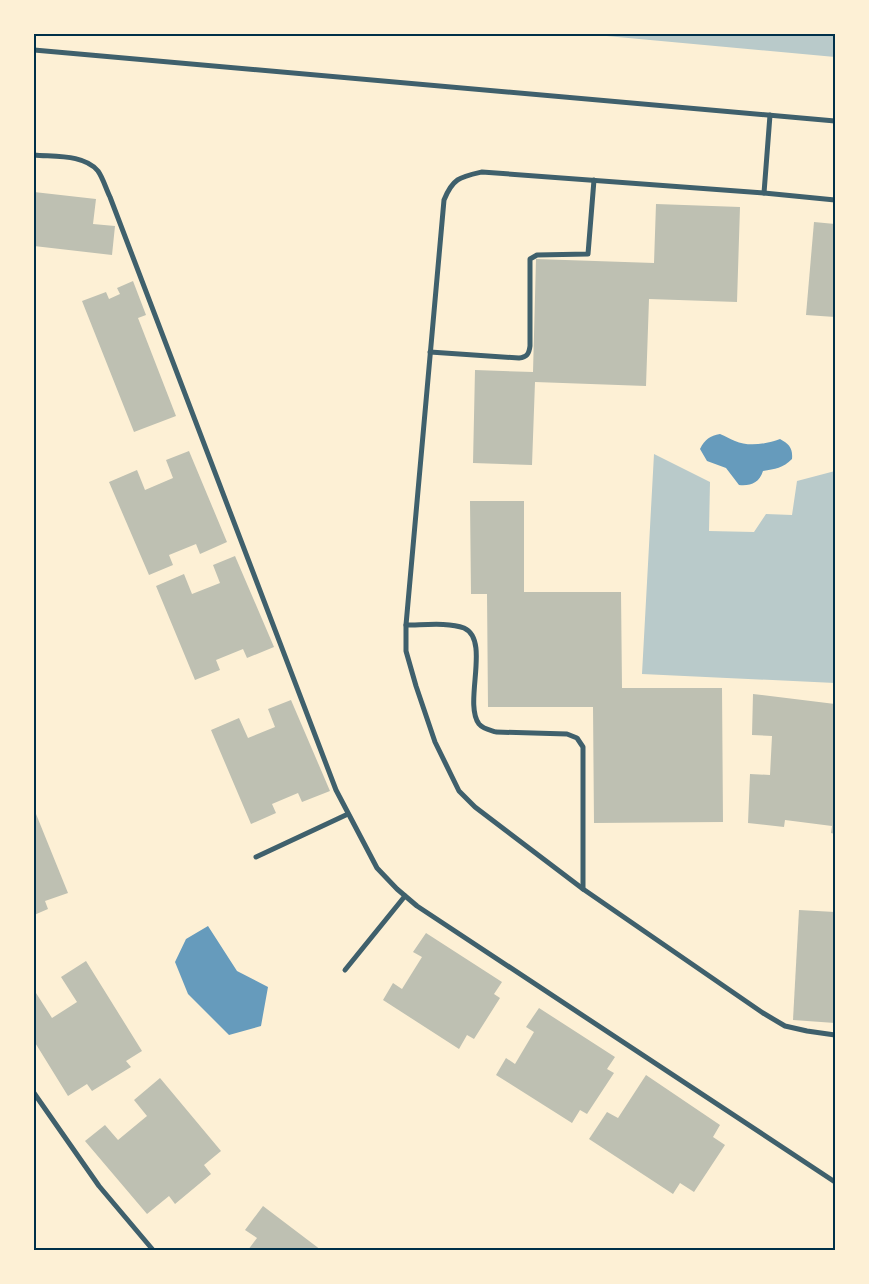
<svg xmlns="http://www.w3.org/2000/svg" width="869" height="1284" font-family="'Public Sans',sans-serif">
<rect width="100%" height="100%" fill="#fdf0d5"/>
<g fill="#b9caca">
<path d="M585 34H835V57Z"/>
<path d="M654 454 710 482 709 531 754 532 766 514 792 515 797 481 835 471V683L642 674Z"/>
</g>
<g fill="#669bbc">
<path d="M720 434C726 436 729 439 735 441 748 447 767 444 780 439 789 444 793 448 792 459 783 468 775 469 763 471 759 483 751 486 739 485L726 468 707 461 700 449C705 439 710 436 720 434Z"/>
<path d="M208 926 237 971 268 987 261 1026 229 1035 188 994 175 962 186 939Z"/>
</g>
<g fill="#bec0b2">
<path d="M34 192 96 199 93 224 115 226 112 255 34 246Z"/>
<path d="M656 204 740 207 737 302 649 299 646 386 535 382 532 465 473 463 475 370 533 372 536 259 654 263Z"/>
<path d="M814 222 835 224V317L806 315Z"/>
<path d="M133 281 146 315 138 318 176 416 134 432 82 301 106 292 109 299 120 294 117 288Z"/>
<path d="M189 451 227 542 200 554 196 544 169 555 173 565 149 575 109 482 137 470 145 490 173 478 166 460Z"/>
<path d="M470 501H524V592H621L622 688H722L723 822 594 823 593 707H488L487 594H471Z"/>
<path d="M235 556 274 647 247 658 243 649 216 660 220 670 195 680 156 586 184 574 192 594 220 583 213 565Z"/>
<path d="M753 694 835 704V834L831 833 832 826 785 820 784 827 748 823 750 774 770 775 772 736 752 735Z"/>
<path d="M291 700 330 791 302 802 298 793 272 804 276 813 251 824 211 730 239 718 248 738 275 727 268 709Z"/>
<path d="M34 809 68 893 45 901 48 909 34 915Z"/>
<path d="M799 910 835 912V1023L793 1020Z"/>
<path d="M426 933 502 982 494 994 500 998 474 1039 467 1035 459 1049 383 1000 393 983 402 989 422 957 413 952Z"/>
<path d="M86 961 142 1051 126 1061 131 1067 92 1091 87 1084 68 1096 34 1041V994L36 993 52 1018 77 1002 61 977Z"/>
<path d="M539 1008 615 1057 607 1069 614 1073 587 1114 580 1110 572 1123 496 1075 506 1058 515 1064 534 1032 526 1027Z"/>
<path d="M646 1075 720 1125 713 1137 725 1145 694 1192 680 1183 673 1194 589 1139 607 1112 618 1118Z"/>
<path d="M160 1078 221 1151 204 1165 211 1174 175 1204 169 1196 147 1214 85 1141 105 1125 118 1140 147 1116 134 1100Z"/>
<path d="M263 1206 321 1250H248L257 1238 245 1230Z"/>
</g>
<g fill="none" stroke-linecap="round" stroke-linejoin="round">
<g stroke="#3f606c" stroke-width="5">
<path d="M34 50 835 121"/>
<path d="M34 155C54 157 84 154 98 171 103 178 106 189 110 197L336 790 377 868 397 889 417 906 835 1182"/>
<path d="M764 193 770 115"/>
<path d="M835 200 764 193 482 172C460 177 453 178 444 200L406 625C423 625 449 622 464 628 491 640 463 703 479 724 483 729 490 730 496 732L567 734 577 738 583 747V889L763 1013 785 1026 807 1031 835 1035"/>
<path d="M430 352 519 358C527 357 529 354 530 346V259L537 255 588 254 594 180"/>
<path d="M406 625V651L416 686 435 742 459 791 475 807 583 889"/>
<path d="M256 857 348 814"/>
<path d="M345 970 405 896"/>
<path d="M34 1093 99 1186 153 1250"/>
</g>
</g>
<rect width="869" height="1284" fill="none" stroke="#fdf0d5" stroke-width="70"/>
<rect x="35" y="35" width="799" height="1214" fill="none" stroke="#003049" stroke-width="2"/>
</svg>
